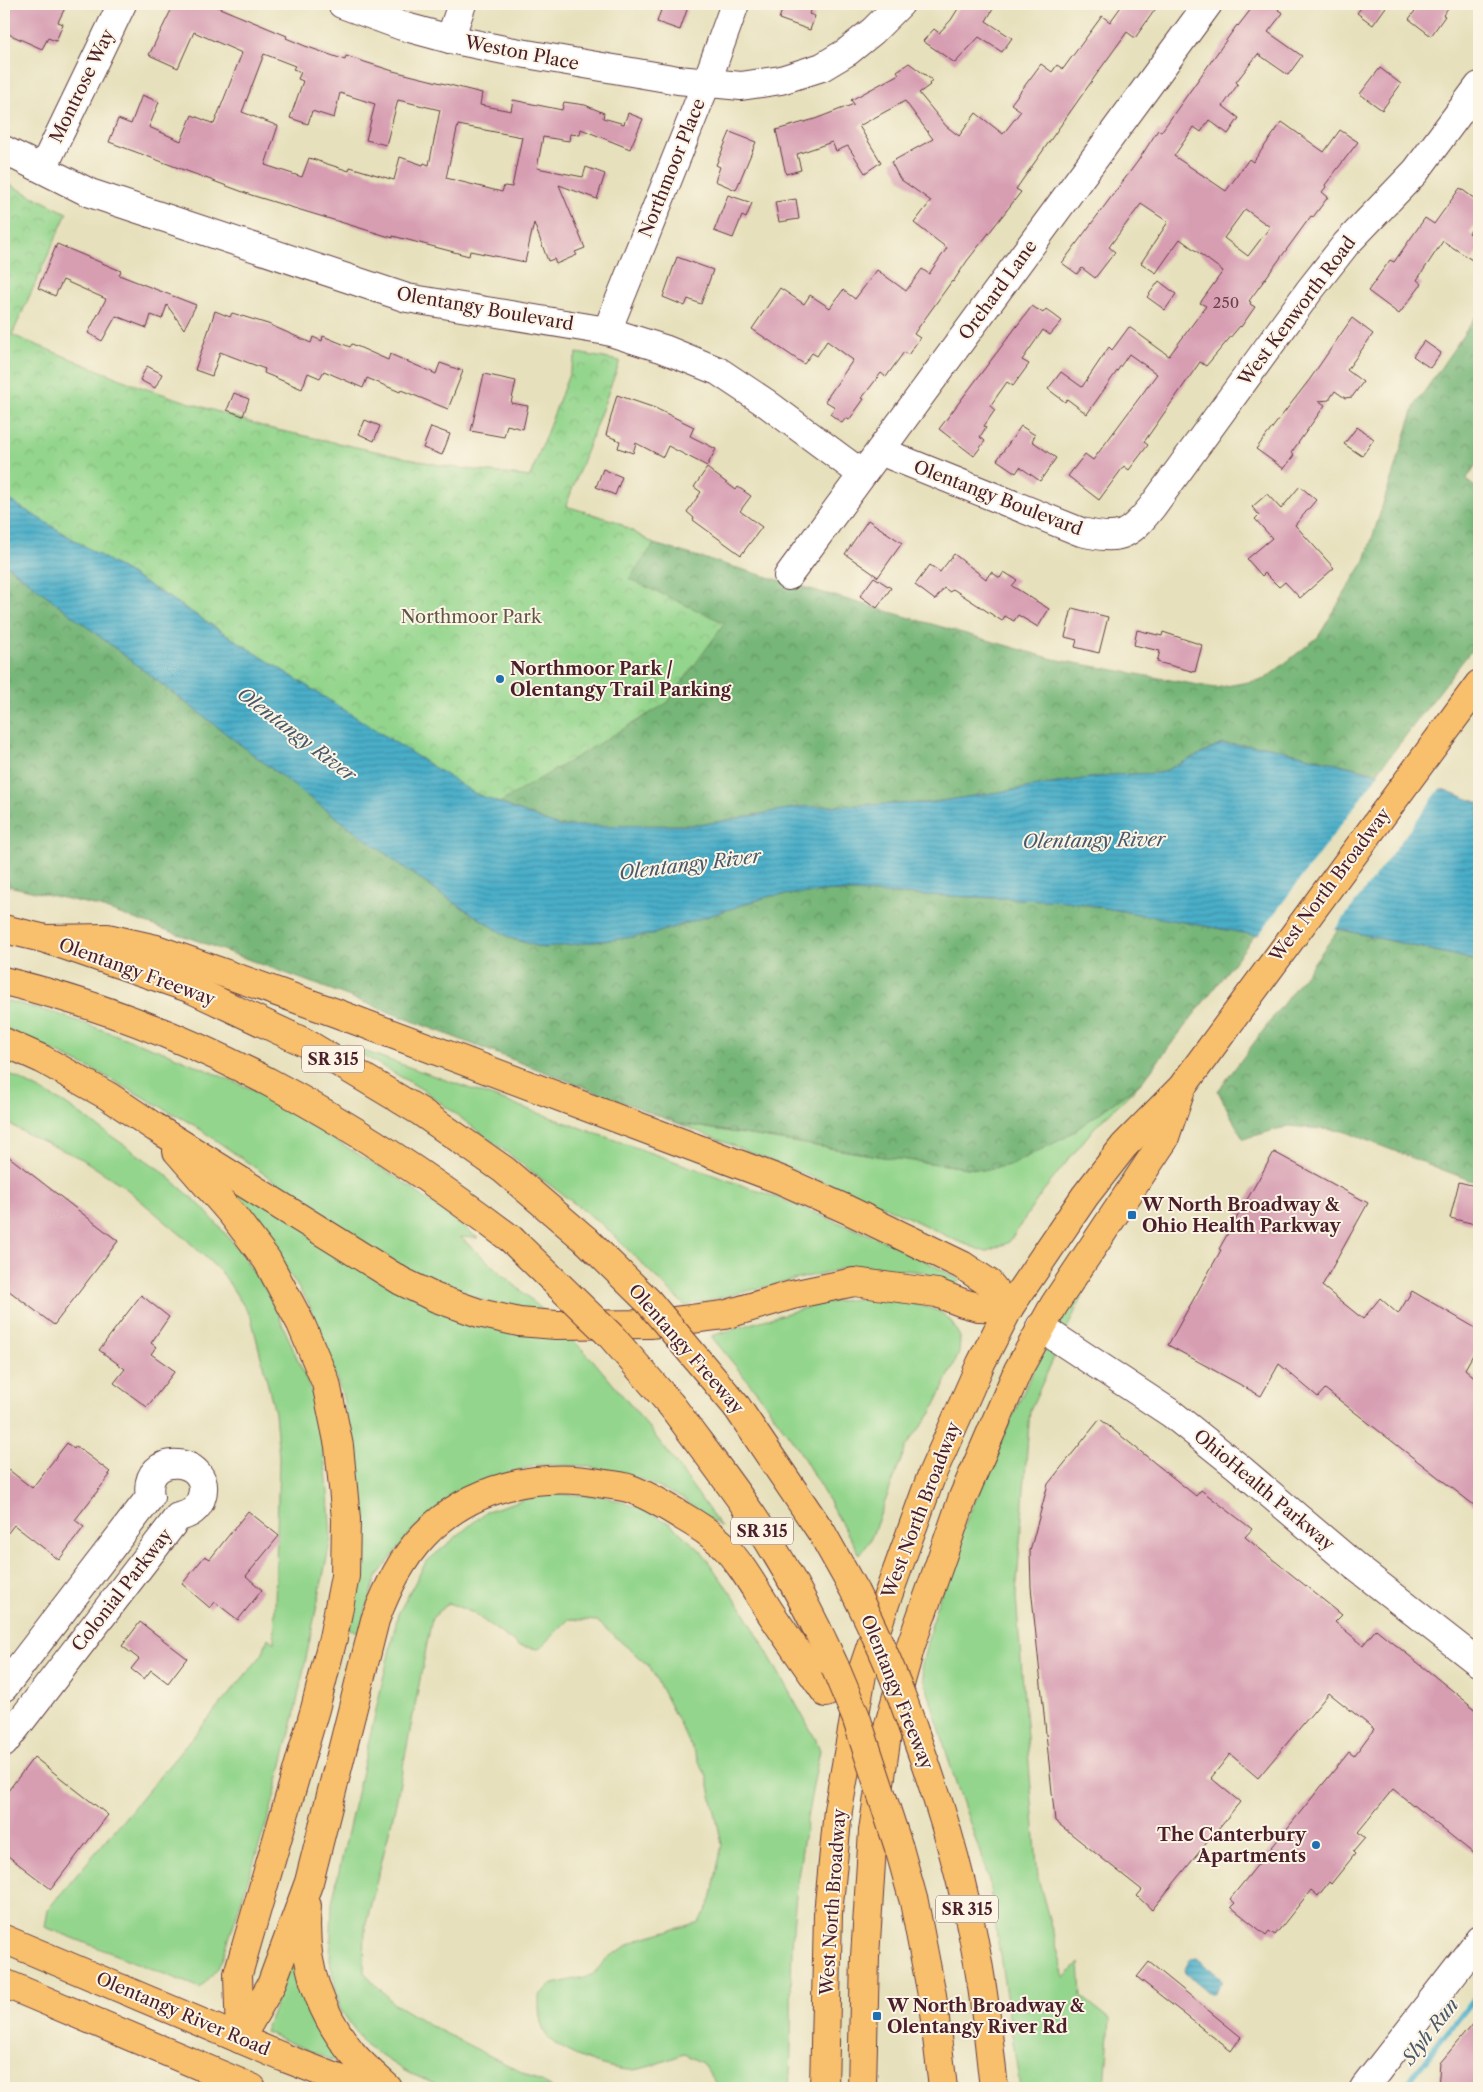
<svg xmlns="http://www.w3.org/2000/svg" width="1483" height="2092" font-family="'Libre Caslon Text',serif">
<defs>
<pattern id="forest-crowns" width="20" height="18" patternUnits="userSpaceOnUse" patternTransform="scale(1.25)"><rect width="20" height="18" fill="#76b678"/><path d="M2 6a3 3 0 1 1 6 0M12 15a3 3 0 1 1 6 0" fill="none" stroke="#639363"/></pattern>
<pattern id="park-crowns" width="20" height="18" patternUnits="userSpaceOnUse" patternTransform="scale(1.25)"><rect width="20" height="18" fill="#93d58c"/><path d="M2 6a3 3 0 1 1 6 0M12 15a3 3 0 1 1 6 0" fill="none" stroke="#80b679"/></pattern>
<pattern id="water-rules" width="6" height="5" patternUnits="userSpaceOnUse" patternTransform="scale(1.25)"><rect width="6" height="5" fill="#49afc9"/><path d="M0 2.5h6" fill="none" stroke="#3f8ea3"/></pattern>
</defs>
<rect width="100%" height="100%" fill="#fcf5e5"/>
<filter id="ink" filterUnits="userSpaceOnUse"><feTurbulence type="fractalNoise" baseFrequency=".02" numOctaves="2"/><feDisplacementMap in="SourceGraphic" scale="10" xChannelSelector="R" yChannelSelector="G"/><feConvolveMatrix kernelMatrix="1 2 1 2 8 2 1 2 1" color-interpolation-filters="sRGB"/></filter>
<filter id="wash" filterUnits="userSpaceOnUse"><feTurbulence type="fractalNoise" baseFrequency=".0096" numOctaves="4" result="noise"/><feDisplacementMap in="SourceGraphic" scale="20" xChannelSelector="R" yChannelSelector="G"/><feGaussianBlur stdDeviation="1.12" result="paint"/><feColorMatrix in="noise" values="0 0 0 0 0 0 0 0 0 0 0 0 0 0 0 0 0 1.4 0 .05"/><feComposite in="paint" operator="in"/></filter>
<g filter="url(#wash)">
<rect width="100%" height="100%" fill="#e6e0bc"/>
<g fill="#93d58c" stroke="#6e7a5c">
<path d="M4 1000 58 1014 169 1054 251 1089 399 1179 478 1238 460 1237 545 1312 504 1307 451 1289 389 1261 194 1125 96 1071 4 1028Z"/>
<path d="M344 1044 778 1198 902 1248 960 1280 956 1286 923 1272 857 1265 685 1306 603 1225 425 1091Z"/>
<path d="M4 1071 64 1103 163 1172 202 1207 236 1246 271 1298 316 1402 327 1479 331 1538 294 1716 271 1809 223 1957 217 1970 200 1988 45 1927 48 1909 262 1655 268 1638 274 1643 279 1457 275 1413 251 1317 223 1274 186 1239 122 1185 82 1159 27 1134 4 1121Z"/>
<path d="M1142 1082 1094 1128 1041 1194 1009 1242 986 1252 957 1241 891 1209 677 1123 884 1157 983 1170 1066 1137Z"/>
<path d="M227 1180 497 1329 572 1339 592 1359 633 1408 670 1455 721 1527 682 1498 638 1478 587 1466 538 1465 497 1476 414 1528 376 1578 359 1632 347 1628 359 1577 358 1498 343 1397 308 1302 260 1230 223 1187Z"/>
<path d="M1103 1250 1030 1410 1016 1596 1038 1878 1065 1978 1079 1963 1081 1996 1110 2019 1105 2088H1020L988 1876 952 1771 921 1668 935 1610 967 1519 1046 1341Z"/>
<path d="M866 1298 912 1303 939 1311 951 1321 960 1337 959 1353 952 1369 931 1413 906 1447 870 1541 860 1555 796 1445 759 1395 711 1336 821 1303Z"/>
<path d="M558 1494 602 1496 641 1508 669 1523 700 1550 745 1613 815 1738 820 1750C807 1815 795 1880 792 1947 790 1994 793 2041 789 2088H718V2085L702 2063 684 2054C669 2059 643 2071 628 2070 608 2069 555 2052 545 2033 539 2022 539 2008 539 1996L550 1985 592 1975 610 1956 639 1939 699 1922 711 1900 722 1844 707 1777 650 1667 597 1621 569 1619 539 1649 519 1646 473 1613 449 1603 432 1618 395 1808 365 1928 364 1972 393 2003 435 2028 553 2088H443L403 2070 366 2046 340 2009 330 1961 332 1902 398 1614 426 1562 487 1511 525 1499Z"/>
<path d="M297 1946 340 2054 341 2064 265 2032Z"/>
</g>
<g fill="url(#forest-crowns)" stroke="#606a52">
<path d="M1479 312V460L1466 480 1479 490V640L1377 773 1265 746 1222 744 1160 773 1110 775 928 803 799 807 700 825 558 826 474 793 209 623 206 593 615 521 654 544 1053 659 1215 688 1265 679 1318 637 1365 560 1415 405Z"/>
<path d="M4 563 302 792 435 890 510 938 543 948 650 935 770 896 830 891 1066 901 1255 935 1142 1082 1066 1137 1010 1165 983 1170 884 1157 677 1123 337 992 198 941 94 905 4 885Z"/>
<path d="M1339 929 1479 961V1182L1469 1180 1343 1131 1289 1126 1243 1139 1218 1091Z"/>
</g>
<path fill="url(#park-crowns)" stroke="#6e7a5c" d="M4 182 67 213 12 335 138 386 268 428 444 466 530 477 577 353 620 361 566 506 615 521 654 544 629 579 725 623 667 703 499 803 474 793 168 597 4 497Z"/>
<g fill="url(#water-rules)" stroke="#4a677a">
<path d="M4 497 168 597 474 793 558 826 700 825 799 807 928 803 1110 775 1160 773 1222 744 1265 746 1445 790 1479 803V961L1339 929 1255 935 1066 901 830 891 770 896 650 935 543 948 510 938 435 890 302 792 4 563Z"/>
<path d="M1197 1958 1222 1979V1982L1214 1993H1209L1185 1973 1184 1970 1191 1959Z"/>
</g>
<path fill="#e6e0bc" d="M1381 771 1442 786 1334 931 1257 937Z"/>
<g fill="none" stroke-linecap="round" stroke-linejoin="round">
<path stroke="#49afc9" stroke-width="5.5" d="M1404 2088 1479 1991"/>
</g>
<g id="blocks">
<g fill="#d79eb2" fill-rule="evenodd">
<path d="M4 4H67L58 22 63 24 56 41 48 38 42 49 4 32Z"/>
<path d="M174 4H210L287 36 286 38 305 46 345 60 346 56 393 71 482 93 480 105 511 111 513 100 562 110 564 102 585 105 604 113 603 118 624 124 628 113 643 119 630 149 581 129 580 135 570 134 569 141 543 137 537 168 583 177 586 167 605 174 597 199 559 185 585 248 575 252 577 255 556 264 554 259 548 261 534 223 525 262 470 251 469 256 393 236V238L251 195 109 142 118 119 131 124 142 95 159 102 149 127 181 141 192 115 214 124 242 53 194 32 178 68 149 55ZM264 54 295 66 293 69 301 72 298 79 303 81 290 118 308 124 312 111 334 118 340 93 375 104 366 140 386 145 398 100 440 110 429 165 424 163 423 165 400 157 394 180 350 167 349 171 309 158 302 177 265 165 278 126 242 112ZM458 125 522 137 512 187 504 186 502 192 446 178Z"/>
<path d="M663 4H689L680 30 657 22Z"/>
<path d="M784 4H813L809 14 815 16 810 30 779 19Z"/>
<path d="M961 4H996L986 21 1012 38 1002 52 979 37 955 63 923 41 934 29 939 33 951 20Z"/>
<path d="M1123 4H1159L1135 38 1127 32 1101 68 1016 189 1021 192 967 261 953 282 952 281 916 331 914 334 920 338 908 355 904 352 886 377 881 373 862 398 864 399 849 420 846 418 842 423 830 414 835 407 825 401 853 360 827 341 817 356 812 353 804 364 752 329 780 288 804 304 810 295 830 308 843 290 855 299 877 270 906 291 922 269 929 274 947 248 914 223 931 201 900 179 891 162 933 139 905 101 859 126 881 162 865 173 848 146 836 151 832 142 797 154 801 170 786 174 776 130 815 119 854 104 851 100 899 74 897 71 909 63 932 80 929 84 930 85 919 93 946 126 959 136 976 113 1003 134 1021 111 1011 104 1041 64 1052 72 1057 65 1063 69 1102 16 1110 22Z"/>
<path d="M1255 4H1283L1278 10 1283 13 1268 32 1302 56 1288 75 1258 54 1236 82 1238 84 1223 106 1239 118 1228 134 1209 120 1201 132 1194 127 1174 156 1226 191 1249 159 1253 162 1282 122 1324 152 1340 130 1358 142 1325 185 1326 187 1322 192 1328 197 1313 217 1311 216 1249 301 1251 302 1250 304 1255 307 1241 327 1240 326 1206 366 1200 362 1144 442 1148 445 1129 470 1124 466 1099 500 1068 476 1085 454 1093 460 1157 374 1129 354 1087 414 1067 399 1065 402 1048 389 1061 372 1082 387 1109 347 1112 350 1129 327 1169 356 1206 306 1200 303 1223 271 1180 239 1156 273 1141 263 1168 222 1141 204 1109 247 1115 252 1095 278 1082 268 1077 274 1062 263 1138 161 1158 130 1161 132 1237 25 1238 26ZM1245 209 1270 227 1248 256 1224 238Z"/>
<path d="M1364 4H1388L1373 25 1357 13Z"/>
<path d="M1420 4H1451L1443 15 1445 16 1431 36 1409 19Z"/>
<path d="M1380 68 1401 84 1382 110 1360 94Z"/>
<path d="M730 132 756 142 736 190 715 181 720 167 716 165Z"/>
<path d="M1460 188 1479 202V219L1469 233 1479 240V250L1472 260 1443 241 1417 280 1422 284 1399 314 1368 291 1390 260 1394 262 1425 218 1434 224Z"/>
<path d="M728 195 752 203 746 218 742 216 733 238 714 231Z"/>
<path d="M796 199 799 219 779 222 775 202Z"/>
<path d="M57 244 121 271 119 275 196 305 184 329 167 305 162 319 151 315 147 328 116 316 102 341 88 333 106 299 63 280 55 296 38 288Z"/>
<path d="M677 257 713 270 701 304 688 299 685 306 663 297Z"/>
<path d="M1159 281 1176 294 1165 310 1147 297Z"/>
<path d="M1032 306 1043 313 1046 309 1062 321 1050 335 1043 330 1022 360 1029 364 1013 386 1007 382 990 406 995 410 984 426 986 427 980 437 985 441 974 456 939 429Z"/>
<path d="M215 311 230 317 232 313 268 324 311 343 313 337 322 341 323 336 350 347 352 344 388 360 390 354 436 374 440 363 463 371 448 409 401 390 400 392 367 378 363 388 324 371 320 378 308 373 302 389 264 373 265 369 220 352 212 376 195 370Z"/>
<path d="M1352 318 1373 334 1347 370 1363 382 1352 397 1345 398 1335 391 1329 400 1319 401 1325 405 1291 453 1294 455 1284 469 1256 449 1310 379Z"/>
<path d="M1424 341 1441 353 1430 368 1413 356Z"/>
<path d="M147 366 162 374 155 388 140 380Z"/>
<path d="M484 374 516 381 511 403 528 406 523 429 507 425 504 437 471 431Z"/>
<path d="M234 393 249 399 243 416 227 410Z"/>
<path d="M617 395 655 408 694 427 690 436 716 449 707 466 668 446 663 457 636 443 633 453 618 448 620 441 606 435Z"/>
<path d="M365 420 380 426 374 441 359 434Z"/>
<path d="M1021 426 1035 435 1032 441 1056 458 1040 481 1020 467 1016 473 997 460Z"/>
<path d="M431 427 450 434 442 455 423 448Z"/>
<path d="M1357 427 1374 439 1362 456 1344 444Z"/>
<path d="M707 468 736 490 738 487 751 496 740 511 762 527 741 555 693 520 694 518 687 512 701 492 694 487Z"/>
<path d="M603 469 622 477 615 495 596 487Z"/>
<path d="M1300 486 1316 500 1295 525 1334 568 1300 598 1285 582 1279 587 1265 573 1262 576 1247 559 1272 538 1255 519 1259 515 1252 507 1267 494 1281 509Z"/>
<path d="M868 520 902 543 878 577 845 554Z"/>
<path d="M954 554 986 579 991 572 1000 578 1004 572 1017 580 1012 586 1049 609 1038 627 1018 615 1014 621 1005 616 1002 621 953 589 950 592 944 588 935 600 915 585 930 565 940 572Z"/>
<path d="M874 577 891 588 877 608 860 596Z"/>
<path d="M1072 608 1108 617 1099 653 1075 647 1077 640 1065 637Z"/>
<path d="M1137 630 1162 636 1163 632 1202 645 1195 672 1157 662 1160 651 1134 645Z"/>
<path d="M1274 1152 1368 1203 1322 1286 1363 1319 1380 1298 1398 1314 1412 1291 1479 1330V1344L1465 1369 1479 1381V1509L1325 1389 1318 1397 1279 1364 1261 1396 1168 1345 1221 1250 1219 1249Z"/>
<path d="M4 1153 118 1241 54 1325 4 1287Z"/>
<path d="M1459 1182 1479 1187V1225L1450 1218Z"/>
<path d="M141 1295 169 1317 151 1343 156 1347 151 1354 175 1371 147 1407 114 1383 125 1369 99 1350Z"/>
<path d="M1100 1419 1196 1496 1201 1490 1252 1529 1245 1537 1342 1615 1335 1622 1363 1645 1376 1629 1479 1712V1858L1393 1789 1358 1832 1365 1838 1353 1852 1355 1854 1331 1884 1329 1882 1318 1896 1311 1890 1275 1935 1269 1931 1266 1935 1231 1907 1235 1903 1230 1899 1349 1752 1354 1756 1374 1729 1329 1693 1258 1778 1230 1754 1211 1778 1240 1802 1152 1910 1137 1896 1142 1890 1055 1821 1031 1587 1030 1551 1048 1484Z"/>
<path d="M67 1443 74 1449 76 1446 110 1472 108 1474 110 1475 75 1520 84 1527 59 1560 14 1525 4 1538V1466L32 1488Z"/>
<path d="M248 1511 279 1536 246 1576 262 1590 238 1620 215 1602 210 1608 182 1584 205 1556 210 1559Z"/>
<path d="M140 1622 187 1658 168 1683 151 1670 144 1679 131 1669 139 1659 122 1646Z"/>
<path d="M34 1757 108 1815 51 1889 4 1853V1796Z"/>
<path d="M1149 1962 1241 2037 1231 2051 1137 1977Z"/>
<path d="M1479 2016V2088H1438L1440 2063Z"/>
</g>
</g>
</g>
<g filter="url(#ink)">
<use href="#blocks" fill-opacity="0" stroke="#613c41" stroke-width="1"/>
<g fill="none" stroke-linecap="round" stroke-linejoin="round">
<g stroke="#613c41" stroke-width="30">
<g id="minor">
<path d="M342 4 402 26 450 39 509 51 678 80 741 86 781 80 822 67 847 52 873 31 900 4"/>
<path d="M450 39 462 4"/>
<path d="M4 150 90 193 407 298 607 331 664 349 718 371 766 403 862 474"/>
<path d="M43 168 122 4"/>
<path d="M607 331 706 84 735 4"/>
<path d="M880 451 1081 532C1120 541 1128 537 1152 507L1309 291 1346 244 1416 171 1479 86"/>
<path d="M788 576 1208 4"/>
<path d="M1040 1327 1172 1414 1237 1466 1356 1567 1479 1663"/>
<path d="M4 1687 150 1497C141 1448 216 1457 201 1499 198 1509 189 1515 178 1517L4 1743"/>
<path d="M1364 2088 1479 1940"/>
</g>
</g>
<g stroke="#613c41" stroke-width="30">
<g id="major">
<path d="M4 1939 285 2058 363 2088"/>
<path d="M4 1983 252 2088"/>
<path d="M824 2088 828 1914 838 1810 863 1669 886 1601 932 1474 981 1363 1009 1308 1085 1196 1124 1146 1182 1087 1479 684"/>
<path d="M862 2088 865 1957 873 1831 888 1728 911 1645 963 1497 1018 1370 1054 1305 1164 1140 1180 1093"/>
</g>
</g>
<g stroke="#613c41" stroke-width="30">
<g id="highway">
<path d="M4 929 46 939 189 988 306 1043 421 1112 504 1170 586 1240"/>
<path d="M46 939 107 938 156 949 336 1013 781 1180 846 1209 962 1265 989 1283 1009 1308"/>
<path d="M4 981C195 1027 355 1121 511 1239"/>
<path d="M4 1042 42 1059 108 1096 156 1128 401 1281 436 1298 479 1313 519 1322 556 1325 650 1324 724 1315 792 1295 854 1282 937 1293 963 1303 978 1307 1009 1308"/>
<path d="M177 1151 232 1214 267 1260 301 1324 326 1383 339 1446 346 1519 345 1576 333 1638 315 1709 238 1974 240 2039"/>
<path d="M672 1406C699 1443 727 1479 753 1517 784 1563 812 1616 835 1667"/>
<path d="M737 1407 822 1533 855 1592"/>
<path d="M915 1734C945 1816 969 1901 982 1987 987 2020 990 2054 994 2088"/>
<path d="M899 1848 914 1902 932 1995 943 2088"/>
<path d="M307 1906C302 1960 318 2010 352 2053 363 2066 376 2077 388 2088"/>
<path d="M240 2039 271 1985 309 1882 375 1620C387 1589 401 1559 424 1535 471 1486 540 1471 605 1484 614 1485 623 1486 631 1489 649 1496 666 1506 682 1516 696 1524 710 1533 722 1544 741 1563 755 1589 770 1612 788 1639 807 1666 826 1693"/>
</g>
</g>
<use href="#minor" stroke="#fff" stroke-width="28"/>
<use href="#major" stroke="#f8bf6c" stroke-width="28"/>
<use href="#highway" stroke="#f8bf6c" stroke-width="28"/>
<g stroke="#613c41" stroke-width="30" stroke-linecap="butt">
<g id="highway-bridge">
<path d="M511 1239 611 1336 672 1406"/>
<path d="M586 1240 648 1301 737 1407"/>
<path d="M855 1592C878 1638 899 1685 915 1734"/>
<path d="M835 1667 856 1717 899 1848"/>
</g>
</g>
<use href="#highway-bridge" stroke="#f8bf6c" stroke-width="28"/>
</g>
</g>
<g fill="#1f6fb2" stroke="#fcf5e5" stroke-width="2">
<circle cx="500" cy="679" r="5"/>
<rect x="1127" y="1210" width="10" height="10" rx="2.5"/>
<circle cx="1316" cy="1845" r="5"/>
<rect x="872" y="2011" width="10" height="10" rx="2.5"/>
</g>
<g text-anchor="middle" stroke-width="4" stroke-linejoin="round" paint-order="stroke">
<g font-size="15" fill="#6d3f4d">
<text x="1226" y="308">250</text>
</g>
<g fill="#fcf5e5" stroke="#7f5f63" stroke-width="1">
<rect x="302" y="1045.5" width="62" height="27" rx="4"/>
<rect x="731" y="1517.5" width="62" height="27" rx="4"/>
<rect x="936" y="1895.5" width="62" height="27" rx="4"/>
</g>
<g font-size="16" font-weight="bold" fill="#4a1f2b">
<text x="333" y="1065">SR 315</text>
<text x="762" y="1537">SR 315</text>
<text x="967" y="1915">SR 315</text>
</g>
<g font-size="18" fill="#4a1f2b" stroke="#fcf5e5">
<text transform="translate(522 53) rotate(11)" y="6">Weston Place</text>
<text transform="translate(82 86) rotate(-64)" y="6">Montrose Way</text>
<text transform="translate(672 168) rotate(-68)" y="6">Northmoor Place</text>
<text transform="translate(998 290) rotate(-54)" y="6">Orchard Lane</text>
<text transform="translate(485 309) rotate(10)" y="6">Olentangy Boulevard</text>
<text transform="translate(1297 311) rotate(-53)" y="6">West Kenworth Road</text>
<text transform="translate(998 498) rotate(21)" y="6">Olentangy Boulevard</text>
<text transform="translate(1330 885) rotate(-53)" y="6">West North Broadway</text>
<text transform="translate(137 972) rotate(20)" y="6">Olentangy Freeway</text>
<text transform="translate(686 1349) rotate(49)" y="6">Olentangy Freeway</text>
<text transform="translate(1264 1490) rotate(40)" y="6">OhioHealth Parkway</text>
<text transform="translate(921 1510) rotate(-69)" y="6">West North Broadway</text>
<text transform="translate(122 1590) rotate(-52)" y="6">Colonial Parkway</text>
<text transform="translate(897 1692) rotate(68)" y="6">Olentangy Freeway</text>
<text transform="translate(833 1902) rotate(-86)" y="6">West North Broadway</text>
<text transform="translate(183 2014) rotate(23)" y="6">Olentangy River Road</text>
</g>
<g font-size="18" fill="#605648" stroke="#fcf5e5">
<text x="471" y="623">Northmoor Park</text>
</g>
<g font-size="18" font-weight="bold" fill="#4a1f2b" stroke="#fcf5e5" text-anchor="start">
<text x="510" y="675">Northmoor Park /<tspan x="510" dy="21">Olentangy Trail Parking</tspan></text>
<text x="1142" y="1211">W North Broadway &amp;<tspan x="1142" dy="21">Ohio Health Parkway</tspan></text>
<text x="1306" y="1841" text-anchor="end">The Canterbury<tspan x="1306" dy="21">Apartments</tspan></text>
<text x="887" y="2012">W North Broadway &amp;<tspan x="887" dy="21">Olentangy River Rd</tspan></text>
</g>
<g font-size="19" font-style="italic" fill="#4a596a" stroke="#fcf5e5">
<text transform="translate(297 734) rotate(37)" y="7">Olentangy River</text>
<text transform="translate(1094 840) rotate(-1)" y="7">Olentangy River</text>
<text transform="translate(690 864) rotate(-7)" y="7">Olentangy River</text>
<text transform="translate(1430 2031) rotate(-52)" y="7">Slyh Run</text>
</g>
</g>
<rect width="1483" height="2092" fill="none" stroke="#fcf5e5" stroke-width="20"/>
</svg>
